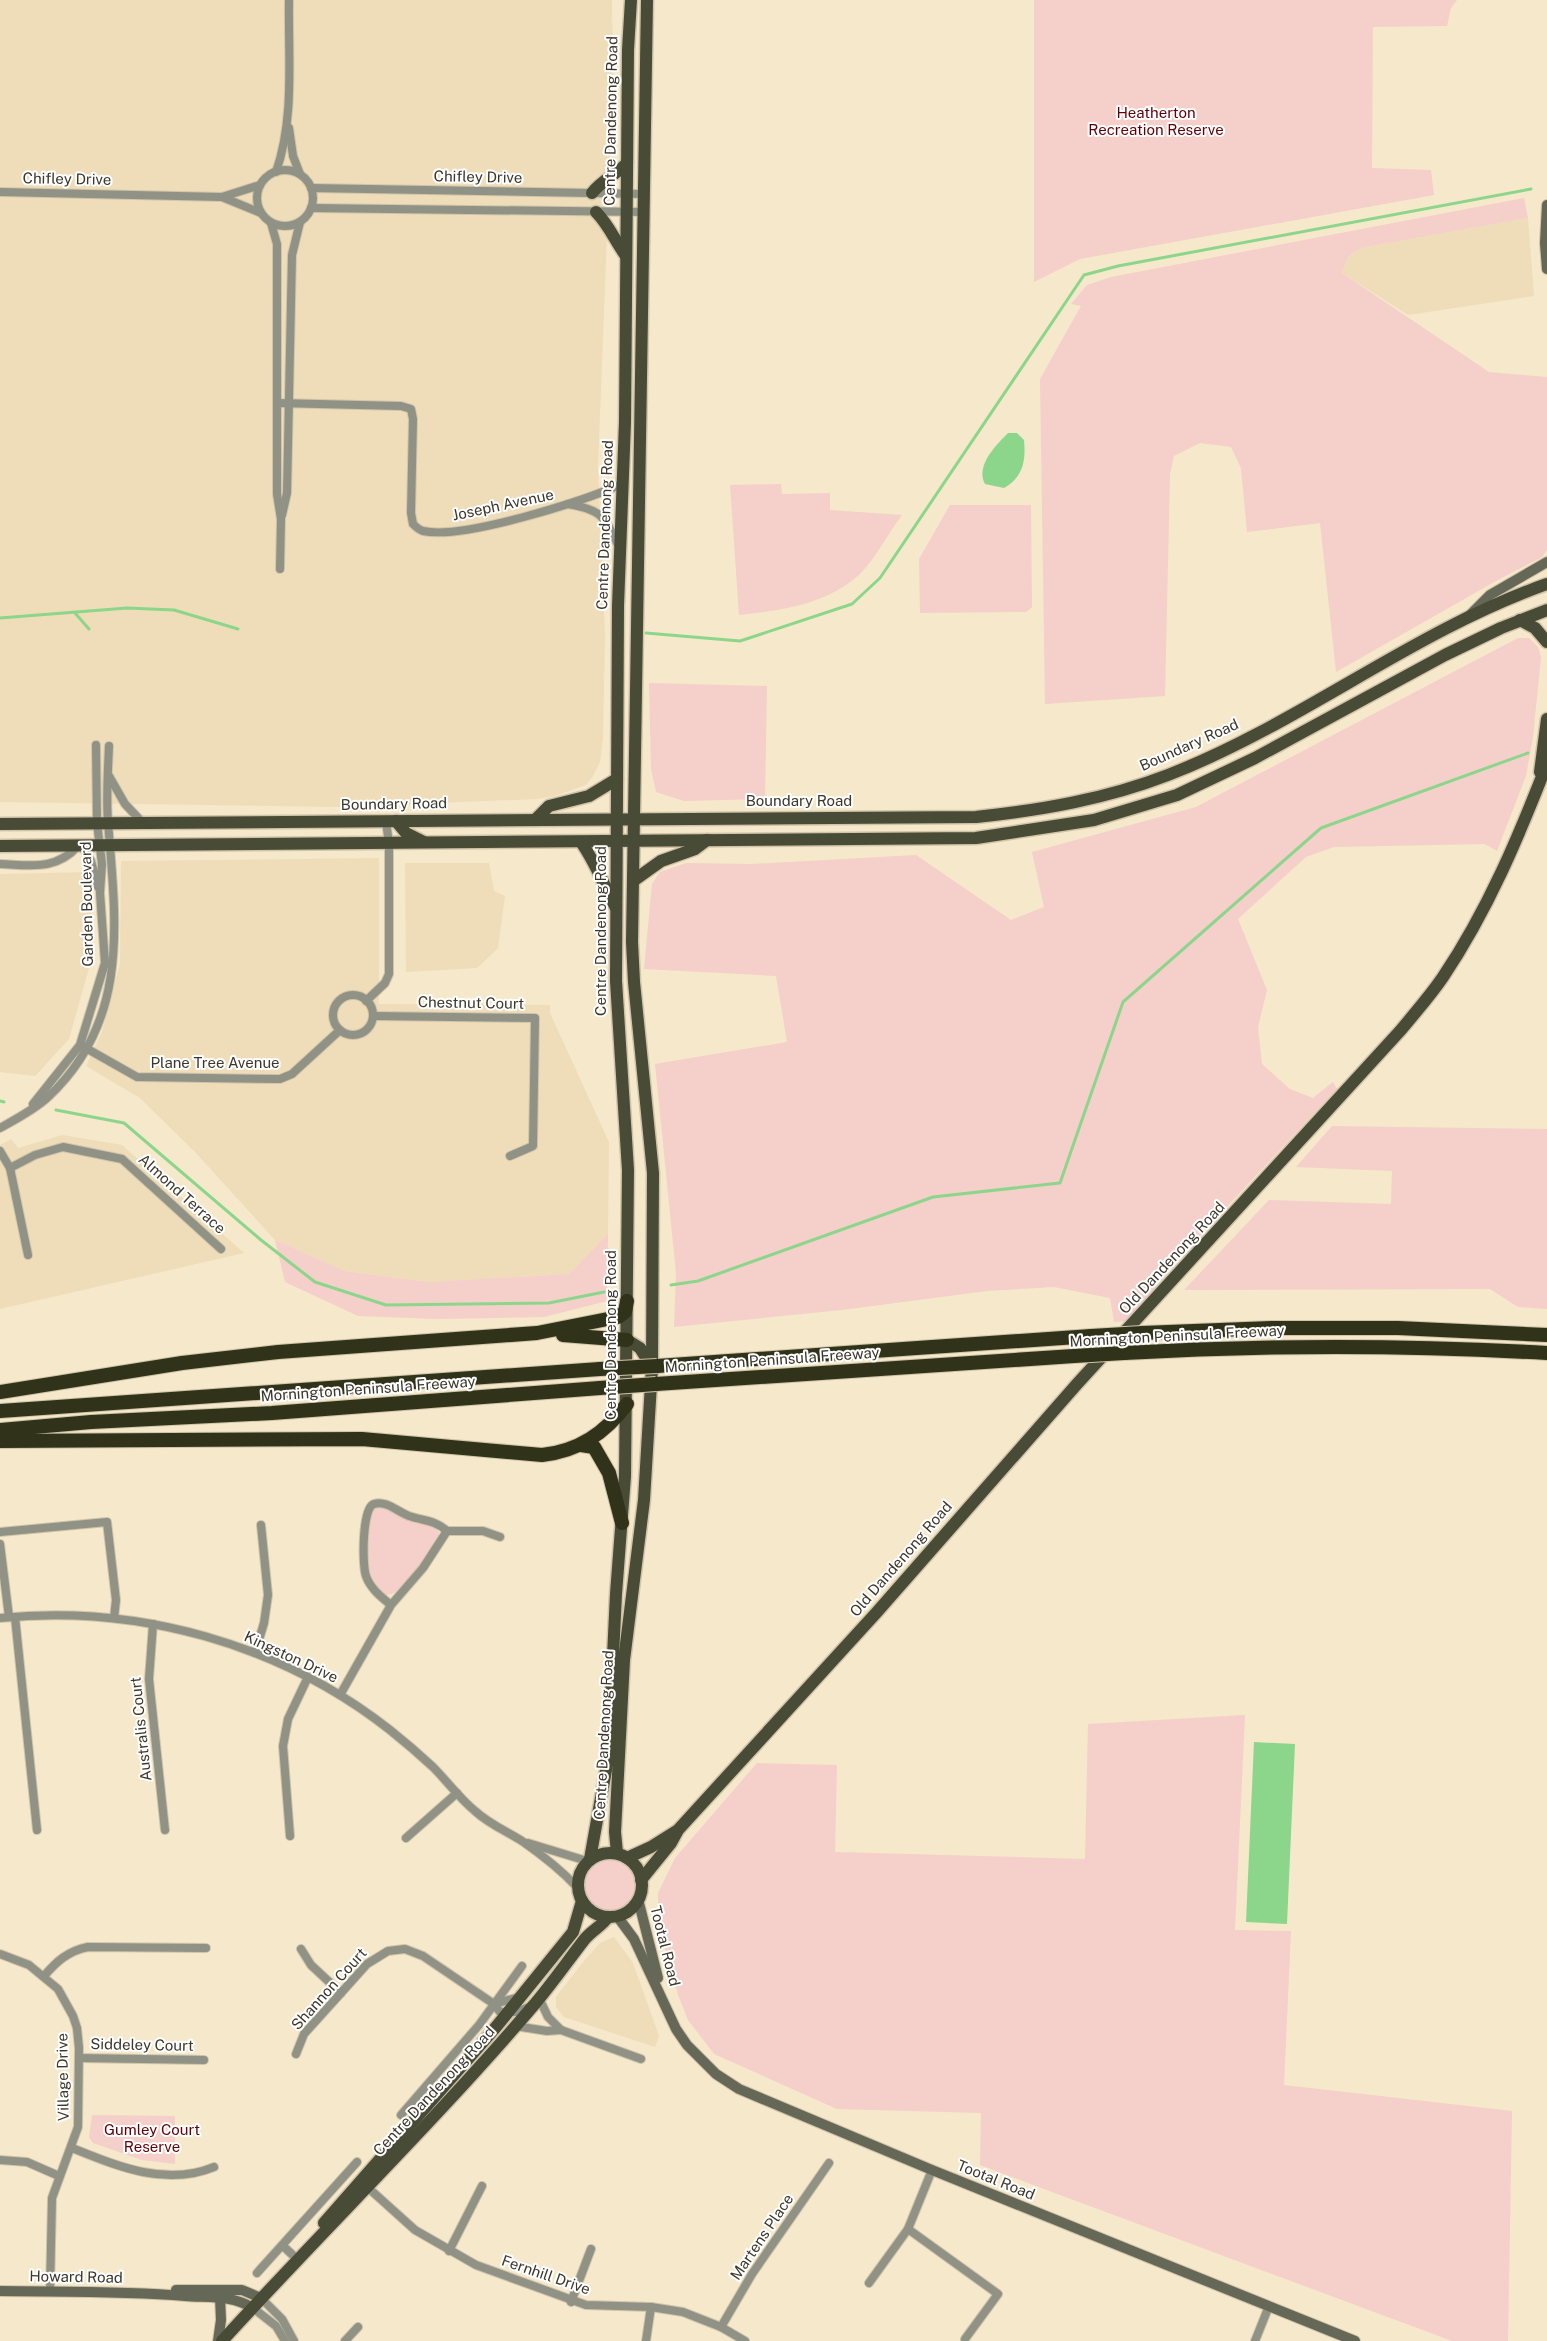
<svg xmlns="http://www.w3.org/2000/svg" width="1547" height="2341" font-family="'Public Sans',sans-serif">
<rect width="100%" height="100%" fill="#f6e8ca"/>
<g fill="#eeddb8">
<path d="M0 0H612L613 81 598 466 605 636 603 738 600 762 593 776 586 785 555 796 537 799 336 807 0 802Z"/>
<path d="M1528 218 1534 296 1408 315 1342 273 1348 257 1361 248Z"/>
<path d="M379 858V1004L550 1005V1013L609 1142 608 1234 569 1274 430 1282 345 1271 275 1240 195 1152 140 1098 86 1066 102 1032 120 963 121 861Z"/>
<path d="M405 863H489L494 891 505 896 498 948 477 968 406 972Z"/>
<path d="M91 872V961L69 1039 35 1076 0 1072V874Z"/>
<path d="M62 1135 122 1145 244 1253 0 1309V1145L11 1139 18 1148Z"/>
<path d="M614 1937 633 1963 659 2036 655 2047 564 2017 556 2007V1997L583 1962 600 1943Z"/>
</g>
<g fill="#f5cfca">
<path d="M1034 0H1457L1451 8 1447 26 1373 27 1372 168 1431 170 1434 195 1080 259 1034 282Z"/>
<path d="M1524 198 1528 218 1361 248 1348 257 1342 273 1489 372 1547 377V550L1542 557 1496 581 1336 672 1320 523 1247 532 1241 468 1231 447 1200 443 1174 456 1170 474 1165 696 1045 704 1040 379 1081 306 1071 304 1087 285 1111 277Z"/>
<path d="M781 484 782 494 830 493V510L902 515C889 532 875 559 860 574 826 605 782 610 739 615L730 485Z"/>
<path d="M950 505H1031L1032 607 1026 612 920 613 919 559Z"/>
<path d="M1518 638H1529L1538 647 1541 657 1533 737 1526 776 1497 851 1485 844 1334 847 1306 857 1238 919 1267 990 1258 1027 1262 1064 1290 1089 1313 1098 1333 1082 1337 1089 1179 1258 1129 1321 1114 1322 1110 1298 1054 1287 987 1291 842 1310 674 1327 676 1273 655 1064 787 1042 776 976 644 969 652 884 660 872 686 863 751 864 916 855 1011 920 1044 907 1032 852 1196 807Z"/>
<path d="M649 683 767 686 765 799 684 801 656 792 651 769Z"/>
<path d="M1332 1126 1547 1129V1309L1518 1307 1490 1289 1184 1290 1269 1200 1391 1204 1392 1171 1296 1167Z"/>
<path d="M608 1234 607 1301 544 1317 436 1319 358 1316 285 1282 275 1240 345 1271 429 1282 569 1274Z"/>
<path d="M380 1506 430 1524 439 1532C439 1546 403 1595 387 1595 358 1594 367 1525 372 1509Z"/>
<path d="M1245 1715 1235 1930 1291 1931 1284 2085 1512 2111 1508 2341H1452L980 2165 981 2113 837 2109 714 2054 688 2020 678 1995 658 1921V1893L675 1858 757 1763 837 1765 835 1852 1085 1859 1088 1724Z"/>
<circle cx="609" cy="1884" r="27"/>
<path d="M92 2115 175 2116V2164L142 2160 93 2143 89 2137Z"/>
</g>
<g fill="#8cd68c">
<path d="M1008 433H1017L1024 440C1026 461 1023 477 1004 488L985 484C975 466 996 445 1008 433Z"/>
<path d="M1254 1742 1295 1744 1287 1924 1246 1922Z"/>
</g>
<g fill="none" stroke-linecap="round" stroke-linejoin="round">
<g stroke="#8cd68c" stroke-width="3">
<path d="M75 613 89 629"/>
<path d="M0 618 127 608 174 610 238 629"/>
<path d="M646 633 740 641 852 604 880 578 1084 275 1118 266 1531 189"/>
<path d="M0 1101 4 1102"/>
<path d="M56 1110 124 1123 261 1240 315 1282 386 1305 549 1303 604 1292"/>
<path d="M671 1285 698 1281 933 1197 1060 1183 1123 1002 1321 828 1528 753"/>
</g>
<g stroke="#d1c4aa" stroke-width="10">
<g id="minor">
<path d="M289 128 293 156 300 174"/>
<circle cx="285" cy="198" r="28"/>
<path d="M276 172C295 118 288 56 289 0"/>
<path d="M311 188 644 194"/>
<path d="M0 192 222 197 260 185"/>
<path d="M222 197 261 213"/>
<path d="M311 208 644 212"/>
<path d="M271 223 277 244V494L281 519 280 569"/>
<path d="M277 403 401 406 411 409 413 419 411 513 413 524C416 527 419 530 423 531 463 540 583 501 622 484"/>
<path d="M568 504C602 510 604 516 618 545"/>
<path d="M282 515 287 493 292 255 300 222"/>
<path d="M109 776 125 804 142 822"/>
<path d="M82 846 91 861 98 887"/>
<path d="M0 864C31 865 55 871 78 846"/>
<circle cx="353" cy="1015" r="20"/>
<path d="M366 1001 385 983 389 974V844L386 821"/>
<path d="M373 1016 535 1018 533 1146 510 1156"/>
<path d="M84 1047 137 1077 280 1079 292 1074 340 1030"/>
<path d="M33 1104 80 1045 105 963 100 893 102 864 97 823 96 745"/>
<path d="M0 1128C16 1119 34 1110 48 1097 130 1021 116 923 108 822 106 797 108 771 109 746"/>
<path d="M0 1151 10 1168 28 1255"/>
<path d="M10 1168 35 1155 63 1147 122 1159 221 1249"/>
<path d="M447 1531H483L500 1537"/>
<path d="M0 1532 107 1522 116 1600 114 1618"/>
<path d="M0 1544 9 1617"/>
<path d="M15 1617 37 1830"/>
<path d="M0 1618C138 1604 281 1644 390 1730 405 1742 419 1754 433 1767 447 1781 459 1798 475 1811 489 1824 506 1831 522 1841 542 1855 561 1870 577 1887"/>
<path d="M153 1624 149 1679 165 1830"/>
<path d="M255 1653 264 1623 268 1595 261 1525"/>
<path d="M340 1695 391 1605 423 1568 447 1531C435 1520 424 1521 409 1516 398 1512 386 1500 374 1504 362 1507 362 1565 366 1576 370 1588 381 1597 391 1605"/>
<path d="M290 1836 283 1746 288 1719 308 1677"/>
<path d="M406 1838 457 1793"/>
<path d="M528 1843 587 1861"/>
<path d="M301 1949 311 1965 341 1993"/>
<path d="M0 1954 29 1965 58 1989 73 2016 77 2028 79 2048 78 2127 52 2198 50 2292"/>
<path d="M44 1976C57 1961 68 1951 88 1947L206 1948"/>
<path d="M539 1998 548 2017 561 2030 641 2059"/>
<path d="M494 2004 519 1997"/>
<path d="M515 2026 547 2031 561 2030"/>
<path d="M296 2054 304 2034 341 1993 367 1964 388 1951 405 1949 423 1956 494 2004 500 2012H516L529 2007"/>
<path d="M79 2058 204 2060"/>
<path d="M401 2115 479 2025 522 1966"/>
<path d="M72 2148C117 2166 166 2187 214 2167"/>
<path d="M0 2160 27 2162 59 2176"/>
<path d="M365 2185 415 2230 476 2265 586 2305 651 2307 683 2312 721 2327 745 2341"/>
<path d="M908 2229 998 2294 965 2339"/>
<path d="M283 2246 297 2259"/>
<path d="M449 2251 482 2186"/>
<path d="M257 2273 357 2162"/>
<path d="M869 2283 908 2229 932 2170"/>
<path d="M261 2298 282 2319 294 2341"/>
<path d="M571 2302 591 2249"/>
<path d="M253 2308 276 2326 285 2341"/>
<path d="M721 2327 752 2274 829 2163"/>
<path d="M345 2341 358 2327"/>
<path d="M646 2341 651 2307"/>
<path d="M1255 2341 1269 2306"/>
</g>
</g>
<g stroke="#d1c4aa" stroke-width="12">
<g id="secondary">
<path d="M1547 205 1545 243 1547 269"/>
<path d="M1469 616 1490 595 1547 562"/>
<path d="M638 1899 658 1978"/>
<path d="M617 1916 634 1939 676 2029 687 2045 716 2074 739 2089 932 2170 1355 2341"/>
<path d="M176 2290H242L261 2298"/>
<path d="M0 2291C62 2292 124 2291 185 2296 210 2298 231 2295 253 2308"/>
<path d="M218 2341 221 2320 220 2297"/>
</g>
</g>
<g stroke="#d1c4aa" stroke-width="15">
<g id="primary">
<path d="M592 193C602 180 616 175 627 163"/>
<path d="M596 212C609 225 615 241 626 256"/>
<path d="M1520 620 1535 628 1547 642"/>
<path d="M1540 772 1547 719"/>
<path d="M535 820 549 806 589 796 617 779"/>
<path d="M396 821 406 833 424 842"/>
<path d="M0 824 976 817C1042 810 1106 799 1168 775 1300 724 1413 631 1547 584"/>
<path d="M581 842C596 863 604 886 616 908"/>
<path d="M0 846 976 838 1094 820 1177 795 1255 758 1445 655 1501 628 1547 610"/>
<path d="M633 881 661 861 695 849 707 840"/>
<path d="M627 1340 640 1348 652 1367"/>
<circle cx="610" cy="1885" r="32"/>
<path d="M617 1853 615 1832 624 1660 644 1500 652 1367 653 1173 634 982 632 942 647 0"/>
<path d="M627 1858 651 1847 678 1830 877 1612 1077 1384 1400 1031C1415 1013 1430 996 1443 977 1488 910 1518 838 1547 764"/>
<path d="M590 1859 608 1759 616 1594 625 1476 628 1170 616 981 618 606 625 422 628 50 631 0"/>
<path d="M641 1880 671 1843 677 1832"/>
<path d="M324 2223 496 2027 573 1932 582 1901"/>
<path d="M222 2341C325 2228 434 2122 533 2006 551 1985 567 1962 584 1940 591 1931 602 1926 608 1917"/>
</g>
</g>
<g stroke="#d1c4aa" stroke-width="16">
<g id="motorway">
<path d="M1142 1333 1271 1328H1398L1547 1335"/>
<path d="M563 1335 627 1340"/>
<path d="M1124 1353C1265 1345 1405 1345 1547 1353"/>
<path d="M657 1366 1091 1336"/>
<path d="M656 1384 1074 1356"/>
<path d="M0 1392 182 1363 278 1352 537 1333 618 1317 625 1312 627 1301"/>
<path d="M0 1411 600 1369"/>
<path d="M0 1430 91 1422 272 1413 600 1388"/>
<path d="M0 1441 362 1439 542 1455C579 1451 605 1433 627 1404"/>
<path d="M581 1445 594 1447 609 1473 622 1523"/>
</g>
</g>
<use href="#minor" stroke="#8f9285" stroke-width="8"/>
<use href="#secondary" stroke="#656856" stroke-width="10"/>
<use href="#primary" stroke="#484b35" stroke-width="12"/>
<use href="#motorway" stroke="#303319" stroke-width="14"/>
<g stroke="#d1c4aa" stroke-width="16" stroke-linecap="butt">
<g id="motorway-bridge">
<path d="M1091 1336 1142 1333"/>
<path d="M1074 1356 1124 1353"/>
<path d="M600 1369 657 1366"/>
<path d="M600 1388 656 1384"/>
</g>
</g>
<use href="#motorway-bridge" stroke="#303319" stroke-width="14"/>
</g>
<g text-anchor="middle" stroke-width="4" stroke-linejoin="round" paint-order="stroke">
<g font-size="15" fill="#5f0006" stroke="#fff">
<text x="1156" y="118">Heatherton<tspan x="1156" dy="17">Recreation Reserve</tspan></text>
<text x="152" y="2135">Gumley Court<tspan x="152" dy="17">Reserve</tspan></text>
</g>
<g font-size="15" fill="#3c362b" stroke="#fff">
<text transform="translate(611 121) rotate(-89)" y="5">Centre Dandenong Road</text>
<text transform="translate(478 177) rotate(1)" y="5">Chifley Drive</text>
<text transform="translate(67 179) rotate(1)" y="5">Chifley Drive</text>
<text transform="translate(503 505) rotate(-12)" y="5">Joseph Avenue</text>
<text transform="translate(605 525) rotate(-88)" y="5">Centre Dandenong Road</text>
<text transform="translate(1189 745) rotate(-24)" y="5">Boundary Road</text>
<text x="799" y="806">Boundary Road</text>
<text transform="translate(394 804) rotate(-1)" y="5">Boundary Road</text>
<text transform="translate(87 904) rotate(-91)" y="5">Garden Boulevard</text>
<text transform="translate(601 931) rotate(-90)" y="5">Centre Dandenong Road</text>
<text transform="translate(471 1003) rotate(1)" y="5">Chestnut Court</text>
<text x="215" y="1068">Plane Tree Avenue</text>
<text transform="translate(182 1194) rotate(42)" y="5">Almond Terrace</text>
<text transform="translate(1172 1258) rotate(-47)" y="5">Old Dandenong Road</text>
<text transform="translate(611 1335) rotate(-90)" y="5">Centre Dandenong Road</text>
<text transform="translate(1177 1336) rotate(-3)" y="5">Mornington Peninsula Freeway</text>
<text transform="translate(772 1360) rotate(-4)" y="5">Mornington Peninsula Freeway</text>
<text transform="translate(368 1389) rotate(-4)" y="5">Mornington Peninsula Freeway</text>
<text transform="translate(901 1559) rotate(-49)" y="5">Old Dandenong Road</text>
<text transform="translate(291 1657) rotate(25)" y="5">Kingston Drive</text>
<text transform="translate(141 1729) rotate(-96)" y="5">Australis Court</text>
<text transform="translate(604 1735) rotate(-87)" y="5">Centre Dandenong Road</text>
<text transform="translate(665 1946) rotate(76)" y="5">Tootal Road</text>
<text transform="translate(329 1989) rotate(-48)" y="5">Shannon Court</text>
<text transform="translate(142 2045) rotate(1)" y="5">Siddeley Court</text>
<text transform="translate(63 2077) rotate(-91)" y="5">Village Drive</text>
<text transform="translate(434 2091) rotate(-47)" y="5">Centre Dandenong Road</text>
<text transform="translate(996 2180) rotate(22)" y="5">Tootal Road</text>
<text transform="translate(762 2237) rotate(-56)" y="5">Martens Place</text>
<text transform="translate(546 2275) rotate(19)" y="5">Fernhill Drive</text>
<text transform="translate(76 2277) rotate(1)" y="5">Howard Road</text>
</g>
</g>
</svg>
